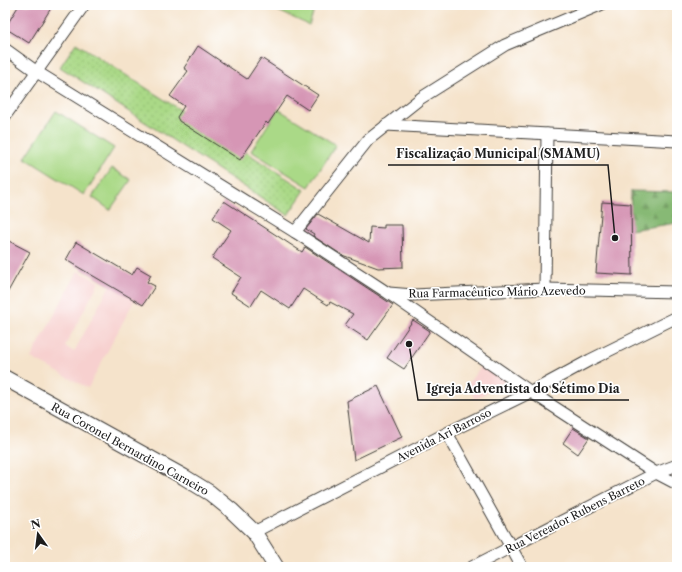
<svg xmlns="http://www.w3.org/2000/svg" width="682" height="572" font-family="'Libre Caslon Text',serif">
<defs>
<pattern id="grass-dots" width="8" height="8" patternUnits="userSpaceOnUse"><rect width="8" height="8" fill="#aad987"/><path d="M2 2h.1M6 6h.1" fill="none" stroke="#92ba74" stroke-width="1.8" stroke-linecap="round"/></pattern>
<pattern id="forest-firs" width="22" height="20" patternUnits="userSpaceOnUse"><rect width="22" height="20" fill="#87b974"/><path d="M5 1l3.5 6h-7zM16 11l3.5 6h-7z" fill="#749e64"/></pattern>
</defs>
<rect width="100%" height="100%" fill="#fff"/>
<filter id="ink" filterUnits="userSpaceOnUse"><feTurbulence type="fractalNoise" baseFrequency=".025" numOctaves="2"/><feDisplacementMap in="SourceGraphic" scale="8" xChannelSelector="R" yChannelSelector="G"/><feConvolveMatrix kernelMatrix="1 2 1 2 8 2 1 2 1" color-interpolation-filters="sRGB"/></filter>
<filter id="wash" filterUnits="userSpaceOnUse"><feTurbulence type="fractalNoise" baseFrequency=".012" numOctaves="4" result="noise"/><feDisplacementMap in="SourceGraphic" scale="16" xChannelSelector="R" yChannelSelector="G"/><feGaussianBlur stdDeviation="0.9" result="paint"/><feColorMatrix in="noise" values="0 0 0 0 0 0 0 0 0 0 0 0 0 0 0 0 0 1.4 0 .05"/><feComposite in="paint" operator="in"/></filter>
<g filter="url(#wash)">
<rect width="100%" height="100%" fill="#f5e3cb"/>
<g fill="#f7d0cf">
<path d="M78 271 99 282 65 346 74 352 110 285 135 299 88 388 31 358Z"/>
<path d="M485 361 510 379 475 399 467 385Z"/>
</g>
<path fill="url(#grass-dots)" stroke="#637a52" d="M76 43 305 190 288 215 60 67Z"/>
<path fill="url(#forest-firs)" stroke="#526a48" d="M631 191 677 192V223L630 230Z"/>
<g fill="#aad987" stroke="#637a52">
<path d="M265 5H316L309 25Z"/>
<path d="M278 109 336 145 309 187 251 151Z"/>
<path d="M56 111 114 148 84 195 25 158Z"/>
<path d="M112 168 131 180 110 210 92 197Z"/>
</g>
<g id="blocks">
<g fill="#d696b5">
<path d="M19 5H53L29 43 5 28Z"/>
<path d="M198 46 247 79 261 58 318 95 308 110 287 96 268 124 266 122 240 160 179 121 177 117 184 106 170 96 188 71 184 68Z"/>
<path d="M224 201 302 252 305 247 393 305 368 340 345 325 353 314 330 302 328 305 303 289 290 309 261 290 251 306 231 293 241 277 212 258 231 230 213 218Z"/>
<path d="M602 202 631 204 632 275 596 273Z"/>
<path d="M318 214 369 243 370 227 384 228V225H402L403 267 378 268 342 255 313 236 314 234 306 229Z"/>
<path d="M5 239 30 252 5 297Z"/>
<path d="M76 242 132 275 137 267 151 275 147 282 155 286 143 305 66 260Z"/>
<path d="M413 320 430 331 404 369 387 358Z"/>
<path d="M378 386 402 437 354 460 347 401Z"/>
<path d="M573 428 589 438 578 454 563 443Z"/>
</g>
</g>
</g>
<g filter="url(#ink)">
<use href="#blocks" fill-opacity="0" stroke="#3d3a36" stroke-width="1"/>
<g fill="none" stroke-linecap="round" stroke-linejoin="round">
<g stroke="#3d3a36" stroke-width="13">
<g id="minor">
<path d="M5 49 37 72 295 232 388 293 531 392 656 473 677 484"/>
<path d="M5 116 84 5"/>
<path d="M386 125 677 141"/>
<path d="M295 232 368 140 421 98 505 45 600 5"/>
<path d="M545 289 547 134"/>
<path d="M389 293 413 295 545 289 677 292"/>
<path d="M447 433 522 567"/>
<path d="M254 532 447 433 531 392 590 360 677 317"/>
<path d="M472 567 656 473 677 465"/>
</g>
</g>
<g stroke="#3d3a36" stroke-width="17">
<path id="secondary" d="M5 378 184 477 210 493 231 510 254 532 276 567"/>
</g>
<use href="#minor" stroke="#fff" stroke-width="11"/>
<use href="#secondary" stroke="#fff" stroke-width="15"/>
</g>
</g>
<g text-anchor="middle" stroke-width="3.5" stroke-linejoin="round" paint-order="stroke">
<g font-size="11" fill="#1c1c1c" stroke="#fff">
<text transform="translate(497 292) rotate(-1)" y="4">Rua Farmacêutico Mário Azevedo</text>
<text transform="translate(444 435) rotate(-27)" y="4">Avenida Ari Barroso</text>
<text transform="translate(130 449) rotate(29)" y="4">Rua Coronel Bernardino Carneiro</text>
<text transform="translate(575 515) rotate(-27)" y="4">Rua Vereador Rubens Barreto</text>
</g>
</g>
<path fill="none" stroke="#1c1c1c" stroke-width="1.5" d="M615 238L608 165H388M409 344L418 400H629"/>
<g fill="#1c1c1c" stroke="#fff" stroke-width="1.5">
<circle cx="615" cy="238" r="4"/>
<circle cx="409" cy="344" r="4"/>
</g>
<g font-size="12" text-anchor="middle" font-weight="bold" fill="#1c1c1c" stroke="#fff" stroke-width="3.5" stroke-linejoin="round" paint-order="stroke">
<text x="498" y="158">Fiscalização Municipal (SMAMU)</text>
<text x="523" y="393">Igreja Adventista do Sétimo Dia</text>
</g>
<rect width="682" height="572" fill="none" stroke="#fff" stroke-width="20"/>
<g transform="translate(38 534) rotate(346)" stroke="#ffffff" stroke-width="3" paint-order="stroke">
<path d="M0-3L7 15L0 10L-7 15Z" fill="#1c1c1c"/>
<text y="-6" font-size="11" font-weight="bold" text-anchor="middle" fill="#1c1c1c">N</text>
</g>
</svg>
